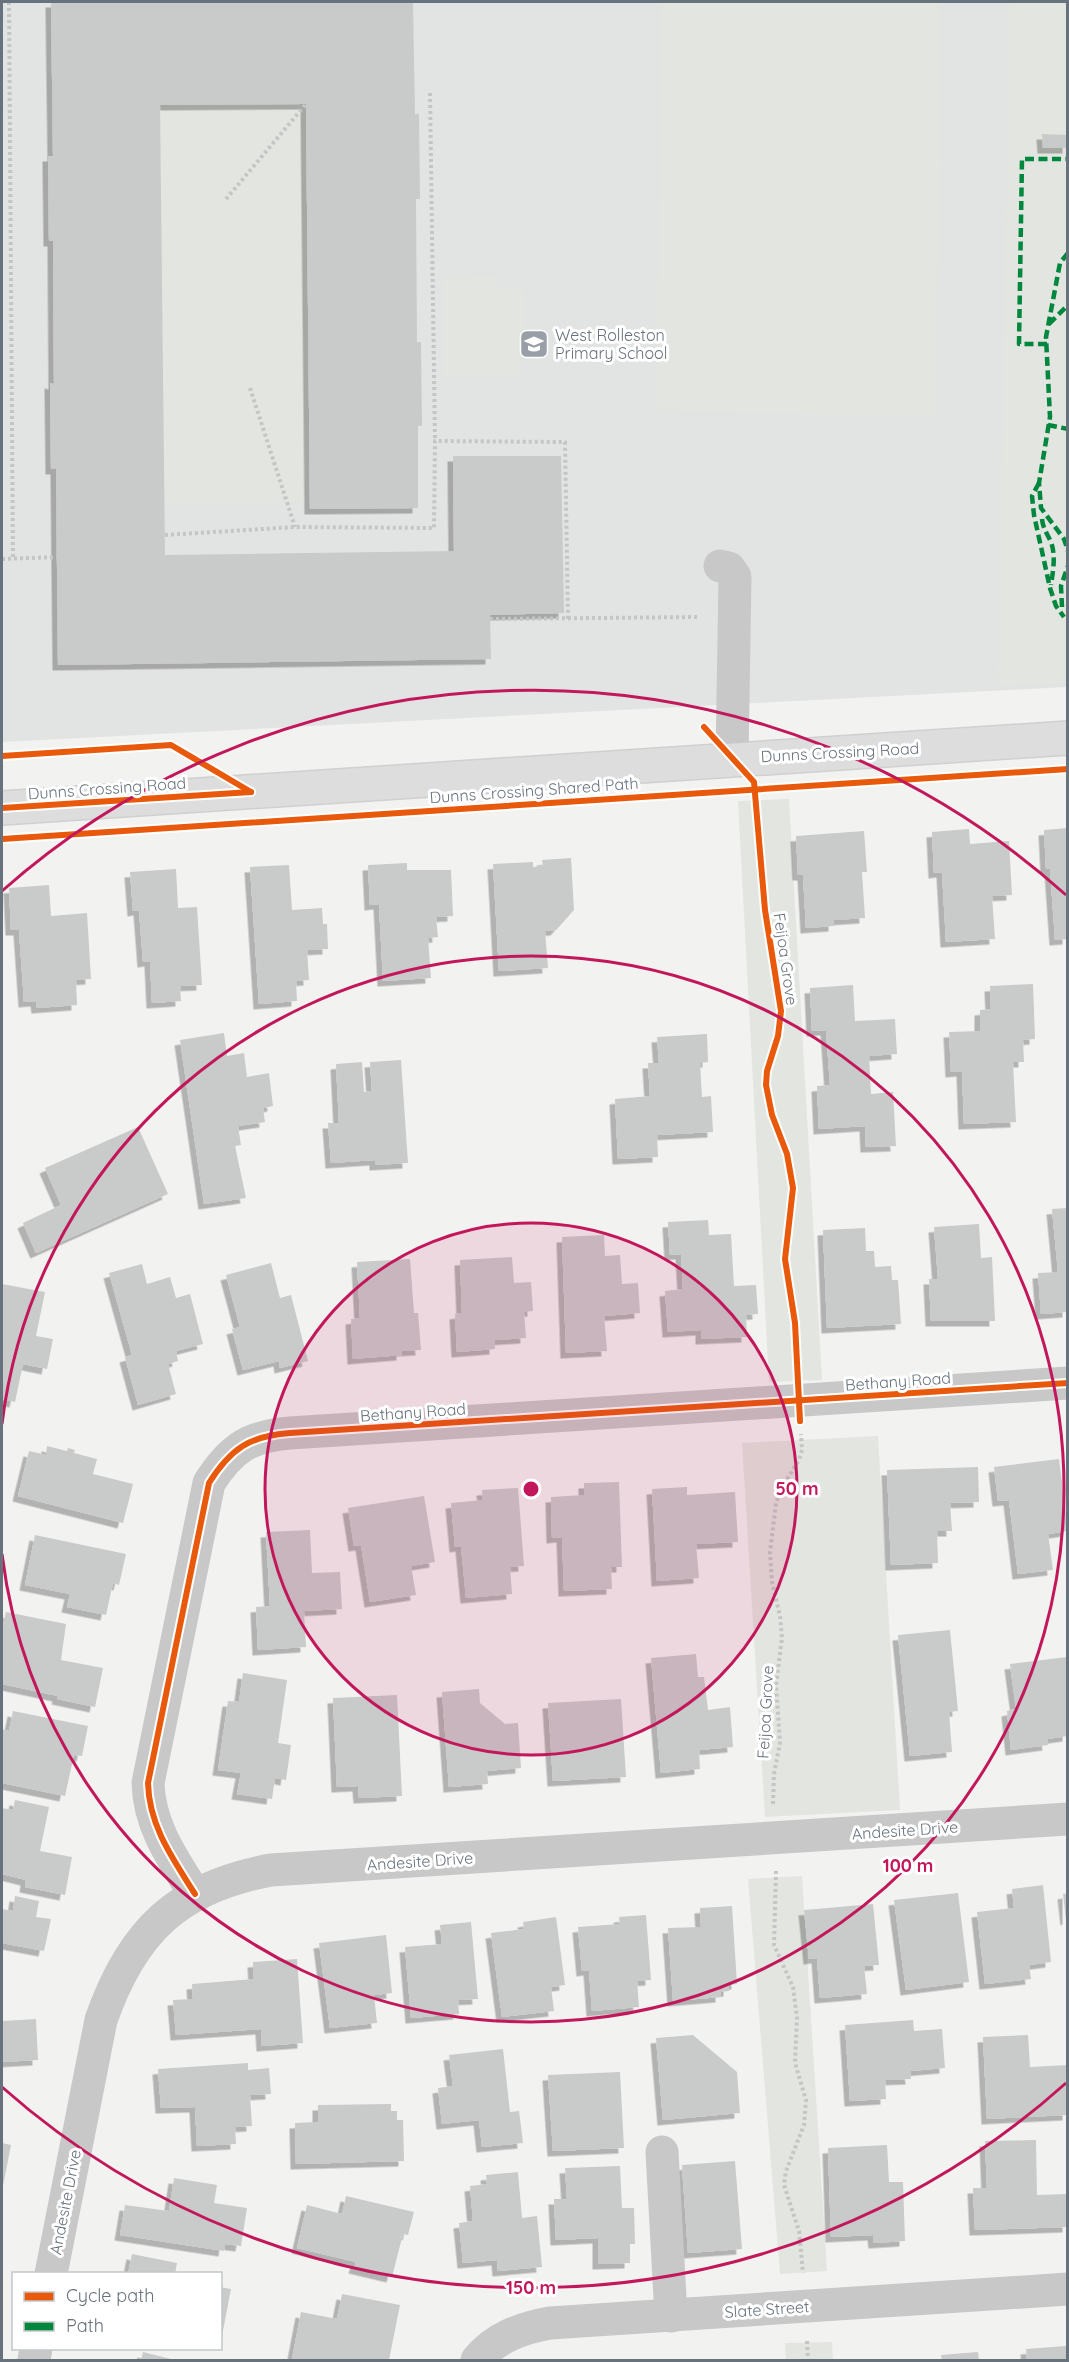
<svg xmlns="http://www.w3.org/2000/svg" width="1069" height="2362" font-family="Quicksand,sans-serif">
<defs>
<filter id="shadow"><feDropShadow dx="-5.5" dy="5.5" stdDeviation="0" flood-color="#0004"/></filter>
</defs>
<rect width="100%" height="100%" fill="#f2f3f1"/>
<path fill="#e2e4e3" d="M2 2H1067V687L2 742Z"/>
<g fill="#e2e5e0">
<path d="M661 2H938L940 170 935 417 654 410 661 169Z"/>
<path d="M1010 2H1067V682L998 685Z"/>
<path d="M306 104 310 502 164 504 160 105Z"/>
<path d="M496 277 497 289 525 290 526 345 521 346 522 375 443 377V278Z"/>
<path d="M789 799 822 1380 769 1382 738 801Z"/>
<path d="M878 1436 900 1810 765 1817 742 1443Z"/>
<path d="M802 1876 827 2271 780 2274 748 1879Z"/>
<path d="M832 2342 833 2360H786L785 2343Z"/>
</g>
<g fill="#c9cbcb" filter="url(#shadow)">
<path d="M51 2H413L415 114H419L420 199H416L417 342H421L422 426H418V508L310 509 306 104 160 105 165 555 454 551 453 456H561L564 613 490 615 491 659 58 665 56 469H51L50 383 54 384 53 241H49L48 156H53Z"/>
<path d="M1042 134 1068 135V148H1043Z"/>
<path d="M1068 828V939L1055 940 1050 869H1046L1044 830Z"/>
<path d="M969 829 970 844 1009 841 1012 895 992 896 995 939 946 942 942 872 934 873 932 832Z"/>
<path d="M864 831 867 872H862L865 918 834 920V926L806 928 803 875H798L796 836Z"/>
<path d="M571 858 574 910 556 930 545 931 548 968 499 971 493 864 533 862V867L543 866 542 860Z"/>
<path d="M407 863V870H451L453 916 436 917 438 937 428 938 431 978 383 981 379 904 370 905 368 865Z"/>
<path d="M289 865 292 910 322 908 323 924H327L328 949 307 950 309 980 296 981 297 1001 259 1004 250 867Z"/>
<path d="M176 869 178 908 197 907 202 985 180 986 181 1001 152 1003 150 961 143 962 139 910 133 911 130 872Z"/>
<path d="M49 885 51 916 87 913 91 979 76 980 77 1005 37 1008 36 1001 24 1002 19 930H11L9 888Z"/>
<path d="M1033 984 1035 1039 1023 1040 1024 1062H1013L1016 1122 964 1124 962 1071 951 1072 949 1032 980 1031V1010L991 1009 990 986Z"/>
<path d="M853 985 855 1021 895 1019 897 1054 869 1056 871 1094 893 1092 896 1146 866 1147 865 1126 819 1129 817 1086 830 1085 826 1030 812 1031 810 988Z"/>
<path d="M224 1033 227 1056 244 1053 247 1077 269 1073 273 1106 263 1108 265 1122 238 1126 241 1145 235 1146 246 1198 204 1204 180 1040Z"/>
<path d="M707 1034 708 1062 700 1063 702 1097 711 1096 713 1132 657 1135 658 1157 618 1159 615 1099 650 1096 648 1063H659L657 1037Z"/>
<path d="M401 1060 408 1163 375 1165V1160L331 1163 328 1123H339L336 1064 362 1062 364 1092 372 1091 370 1062Z"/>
<path d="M138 1127 168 1194 36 1253 23 1223 61 1205 45 1168Z"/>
<path d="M1068 1208V1312L1041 1314 1038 1273 1058 1272 1052 1209Z"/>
<path d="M708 1220 709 1235 731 1234 734 1286 756 1285 758 1314 746 1315 747 1337 701 1339V1330L668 1332 665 1291 683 1289 681 1254 670 1255 668 1222Z"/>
<path d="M979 1224 981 1258 992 1257 995 1321H931L929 1279H938L934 1227Z"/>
<path d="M865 1228 866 1251H874L875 1267 891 1266 892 1280H898L901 1324 827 1328 823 1230Z"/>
<path d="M604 1235 605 1256 620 1255 622 1284 638 1283 640 1313 604 1316 607 1351 566 1353 562 1237Z"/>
<path d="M512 1257 514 1283 531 1282 533 1311 524 1312 526 1338 495 1340V1349L457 1352 455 1314 462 1313 460 1260Z"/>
<path d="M410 1259 414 1313H418L421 1350 402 1351V1355L353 1359 351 1319 360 1318 357 1262Z"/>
<path d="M271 1263 280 1298 291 1295 308 1361 280 1368 279 1361 243 1370 232 1329 240 1327 226 1275Z"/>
<path d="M142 1264 147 1284 170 1277 176 1298 190 1294 203 1344 176 1351 178 1361 168 1364 176 1394 138 1405 125 1357 132 1355 109 1273Z"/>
<path d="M2 1284 45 1292 36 1336 53 1339 47 1369 23 1364 15 1402 2 1399Z"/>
<path d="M47 1446 67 1451 68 1448 75 1450 74 1453 97 1459 93 1474 133 1484 123 1523 18 1496 29 1451 46 1455Z"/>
<path d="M1059 1459 1068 1531 1048 1534 1053 1570 1018 1574 1009 1500 998 1501 994 1467Z"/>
<path d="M978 1467 979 1502 950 1503 952 1531H937L938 1563 891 1565 887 1470Z"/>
<path d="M619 1482 622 1567H611L612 1589 564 1591 562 1537 552 1538 551 1497 584 1495V1483Z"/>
<path d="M687 1487V1495L735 1492 738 1542 696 1544 699 1578 657 1581 652 1489Z"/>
<path d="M518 1488 524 1566 510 1567 512 1594 466 1598 461 1546 455 1547 451 1503 483 1500 482 1490Z"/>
<path d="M424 1496 435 1562 411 1566 416 1595 370 1602 361 1545 354 1546 348 1508Z"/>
<path d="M310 1530 312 1573 340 1572 342 1609 304 1611 306 1647 258 1650 256 1607 270 1606 266 1532Z"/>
<path d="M35 1535 126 1554 119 1585 113 1583 106 1615 67 1607 70 1594 25 1585Z"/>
<path d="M6 1612 66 1624 61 1660 103 1668 95 1707 57 1699 58 1696 2 1684V1629Z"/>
<path d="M950 1630 958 1711 949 1712 952 1752 910 1756 898 1635Z"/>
<path d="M696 1654 698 1677H704L708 1710 730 1707 733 1747 699 1750 700 1769 661 1773 651 1658Z"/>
<path d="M1067 1657 1068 1736 1047 1739 1048 1745 1011 1750 1007 1711 1016 1709 1010 1664Z"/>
<path d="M243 1673 287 1680 278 1743 291 1745 286 1780 275 1778 272 1799 237 1794 241 1773 218 1770 228 1701 239 1702Z"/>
<path d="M479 1689 480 1703 505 1724 518 1723 521 1768 487 1771 488 1784 449 1787 442 1692Z"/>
<path d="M397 1695 402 1796 359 1798 358 1786 337 1787 333 1698Z"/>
<path d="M621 1699 626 1777 553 1781 548 1703Z"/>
<path d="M13 1711 88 1726 82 1756 74 1755 65 1796 2 1783V1729L9 1731Z"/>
<path d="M15 1800 49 1807 40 1851 72 1857 65 1895 25 1887 26 1880 2 1874V1808L13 1810Z"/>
<path d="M1043 1885 1051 1962 1029 1965 1031 1979 985 1984 977 1912 1014 1908 1012 1889Z"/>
<path d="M958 1893 969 1982 906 1990 894 1900Z"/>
<path d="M1068 1893V1919L1066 1920 1063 1894Z"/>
<path d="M15 1896 39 1901 36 1917 51 1919 44 1951 2 1943V1909L13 1911Z"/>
<path d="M873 1904 879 1965 864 1966 867 1994 820 1998 817 1958 809 1959 804 1910Z"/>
<path d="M732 1906 737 1984 729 1985V1991L721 1992V1997L673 2001 668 1928 701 1927 700 1908Z"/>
<path d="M646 1915 651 1980 637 1981 639 2007 592 2011 589 1970 582 1971 578 1927 620 1924 619 1917Z"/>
<path d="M556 1917 565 1985 551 1987 554 2011 502 2017 491 1933 524 1929 523 1922Z"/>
<path d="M471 1922 478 1999 458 2000 459 2014 411 2018 405 1947 442 1944 440 1925Z"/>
<path d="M386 1935 392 1993 374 1995 377 2023 330 2028 319 1943Z"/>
<path d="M297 1959 303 2043 262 2046 261 2029 176 2035 173 2000 193 1999 192 1984 254 1979 253 1962Z"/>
<path d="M36 2019 38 2060 2 2062V2021Z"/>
<path d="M913 2020 914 2031 942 2029 945 2068 910 2071 911 2079 885 2080 886 2099 850 2101 845 2025Z"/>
<path d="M693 2035 737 2072 740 2113 663 2120 656 2038Z"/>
<path d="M1028 2035 1030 2067 1068 2065V2115L987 2119 983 2037Z"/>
<path d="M503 2049 510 2112 519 2111 523 2143 482 2147 479 2120 442 2124 438 2088 453 2086 449 2055Z"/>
<path d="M248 2063V2070L269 2068 271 2094 250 2095 252 2126 235 2127 236 2144 197 2146 195 2107 161 2108 158 2069Z"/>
<path d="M620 2072 624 2148 553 2151 548 2075Z"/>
<path d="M391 2104V2111H397V2120H403L404 2161 296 2164 295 2123 318 2122V2105Z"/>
<path d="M1036 2140 1037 2195 1068 2194V2227L975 2230 973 2188H987L985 2141Z"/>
<path d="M2 2143 11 2145 3 2186H2Z"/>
<path d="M887 2145 889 2182H903L905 2241 874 2243 873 2235 831 2237 828 2148Z"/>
<path d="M735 2161 742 2249 688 2253 682 2165Z"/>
<path d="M620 2166 622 2208H634L635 2244H630V2263L598 2264V2238L556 2240 554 2199H567L565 2168Z"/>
<path d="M518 2172 522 2218 537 2216 542 2267 498 2271 497 2260 463 2263 459 2223 473 2221 470 2186 487 2184 486 2175Z"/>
<path d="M174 2178 217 2185 214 2203 247 2208 241 2246 225 2244 224 2251 120 2235 125 2205 169 2211Z"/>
<path d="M346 2196 414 2212 408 2235 403 2234 392 2277 354 2268 356 2262 297 2248 307 2205 342 2214Z"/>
<path d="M132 2254 177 2263 175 2274H128Z"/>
<path d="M220 2287 231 2289 222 2336 220 2335Z"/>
<path d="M342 2294 400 2305 389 2360 292 2359 301 2312 337 2319Z"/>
<path d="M1066 2346 1067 2360H1027L1026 2349Z"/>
<path d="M143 2352 175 2360H141Z"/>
<path d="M978 2352 979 2360H942L941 2355Z"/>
</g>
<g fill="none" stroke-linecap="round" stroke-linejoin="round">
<g stroke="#cfd0d0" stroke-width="36">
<path id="major" d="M2 808 1068 738"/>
</g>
<g stroke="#c5c5c6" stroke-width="4" stroke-dasharray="3 3" stroke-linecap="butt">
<path d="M9 2 13 560"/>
<path d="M430 93 435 441"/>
<path d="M226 199 306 104"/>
<path d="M250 388 295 527"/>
<path d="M165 535 295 527 434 528 435 441 565 442 568 619"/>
<path d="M2 559 57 557"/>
<path d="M490 619 699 617"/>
<path d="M773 1804 774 1774 780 1743 776 1685 782 1638 780 1616 772 1582 770 1552 776 1503 781 1489 799 1460 802 1450 801 1434"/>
<path d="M776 1871 774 1945 793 1987 797 2018 795 2063 806 2100 804 2125 786 2171 784 2185 799 2231 803 2273"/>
<path d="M807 2341 808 2360"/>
</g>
<g stroke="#c8c8c8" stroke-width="33">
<path d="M720 566 729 568 735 577 732 759"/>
<path d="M195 1894C173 1859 149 1826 148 1783L209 1483C231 1448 250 1436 290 1433L1068 1383"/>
<path d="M662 2152 671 2316"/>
<path d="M51 2274 101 2020C132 1931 178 1887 271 1870L1068 1819"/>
<path d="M34 2360 36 2348"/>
<path d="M477 2360C496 2337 522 2328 550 2323L1068 2289"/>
</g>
<use href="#major" stroke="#ddd" stroke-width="33"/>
<g stroke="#00873e" stroke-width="4.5" stroke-dasharray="9 4.5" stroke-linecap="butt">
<path d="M1068 253 1060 263 1046 337 1050 417 1039 483 1041 508 1064 539 1068 551"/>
<path d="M1049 324 1068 305"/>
<path d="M1047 344H1019L1022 159H1068"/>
<path d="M1048 425 1068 429"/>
<path d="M1039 483 1032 496 1034 515 1050 588 1056 606 1064 617"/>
<path d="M1042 519C1043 529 1047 533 1051 542 1056 556 1053 571 1051 585"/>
<path d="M1062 607 1061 586 1068 566"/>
</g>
<g stroke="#fff" stroke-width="10">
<g id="cycleway">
<path d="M704 727 754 782 765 910 781 1011 778 1036 767 1071 766 1085 772 1115 787 1154 793 1188 785 1259 795 1323 800 1421"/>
<path d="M2 756 171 745 251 792"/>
<path d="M2 808 251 792"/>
<path d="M2 839 1068 769"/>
<path d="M195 1894C173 1859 149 1826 148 1783L209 1483C231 1448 250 1436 290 1433L1068 1383"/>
</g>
</g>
<use href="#cycleway" stroke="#e8590c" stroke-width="6"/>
</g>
<circle cx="531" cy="1489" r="266" fill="#c2185b" fill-opacity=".12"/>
<g fill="none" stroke="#c2185b" stroke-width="3">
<circle cx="531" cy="1489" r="266"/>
<path d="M2 1424A533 533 0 1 1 2 1554"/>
<path d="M1066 2083A799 799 0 0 1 2 2087M2 891A799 799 0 0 1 1066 895"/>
</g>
<defs>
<g id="school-square" transform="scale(1.5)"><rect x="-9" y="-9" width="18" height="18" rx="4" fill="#989fa6" stroke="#fff"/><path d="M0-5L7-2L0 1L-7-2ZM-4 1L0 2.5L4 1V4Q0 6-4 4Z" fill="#fff"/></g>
</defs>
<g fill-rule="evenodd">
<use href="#school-square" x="534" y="344"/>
</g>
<g text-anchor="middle" stroke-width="6" stroke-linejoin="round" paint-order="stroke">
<g font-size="16" fill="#67727d" stroke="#fff" text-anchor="start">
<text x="555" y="341">West Rolleston<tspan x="555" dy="18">Primary School</tspan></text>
</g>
<g font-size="16" fill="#67727d" stroke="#fff">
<text transform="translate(840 752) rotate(-3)" y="6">Dunns Crossing Road</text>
<text transform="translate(107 788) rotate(-4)" y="6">Dunns Crossing Road</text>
<text transform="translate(534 790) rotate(-4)" y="6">Dunns Crossing Shared Path</text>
<text transform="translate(786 959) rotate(82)" y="6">Feijoa Grove</text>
<text transform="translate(898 1381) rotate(-4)" y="6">Bethany Road</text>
<text transform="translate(413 1412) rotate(-4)" y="6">Bethany Road</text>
<text transform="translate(765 1712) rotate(-87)" y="6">Feijoa Grove</text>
<text transform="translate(905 1830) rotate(-4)" y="6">Andesite Drive</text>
<text transform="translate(420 1861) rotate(-4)" y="6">Andesite Drive</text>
<text transform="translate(65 2202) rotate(-79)" y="6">Andesite Drive</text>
<text transform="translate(767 2309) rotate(-4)" y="6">Slate Street</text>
</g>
</g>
<circle cx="531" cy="1489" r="9" fill="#c2185b" stroke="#fff" stroke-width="3"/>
<g font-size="18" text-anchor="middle" font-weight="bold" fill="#c2185b" stroke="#fff" stroke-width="6" stroke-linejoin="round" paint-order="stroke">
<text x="797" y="1495">50 m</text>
<text x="908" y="1872">100 m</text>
<text x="531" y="2294">150 m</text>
</g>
<rect width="1069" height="2362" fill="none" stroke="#67727d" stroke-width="6"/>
<rect x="12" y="2272" width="210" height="78" fill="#ffffff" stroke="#c2c7cb" stroke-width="1.5"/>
<rect x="24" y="2292" width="30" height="9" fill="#e8590c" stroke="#c2c7cb" stroke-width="1.5"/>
<text x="66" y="2302" font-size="18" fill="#67727d">Cycle path</text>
<rect x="24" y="2322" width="30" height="9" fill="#00873e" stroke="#c2c7cb" stroke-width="1.5"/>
<text x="66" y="2332" font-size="18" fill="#67727d">Path</text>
</svg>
